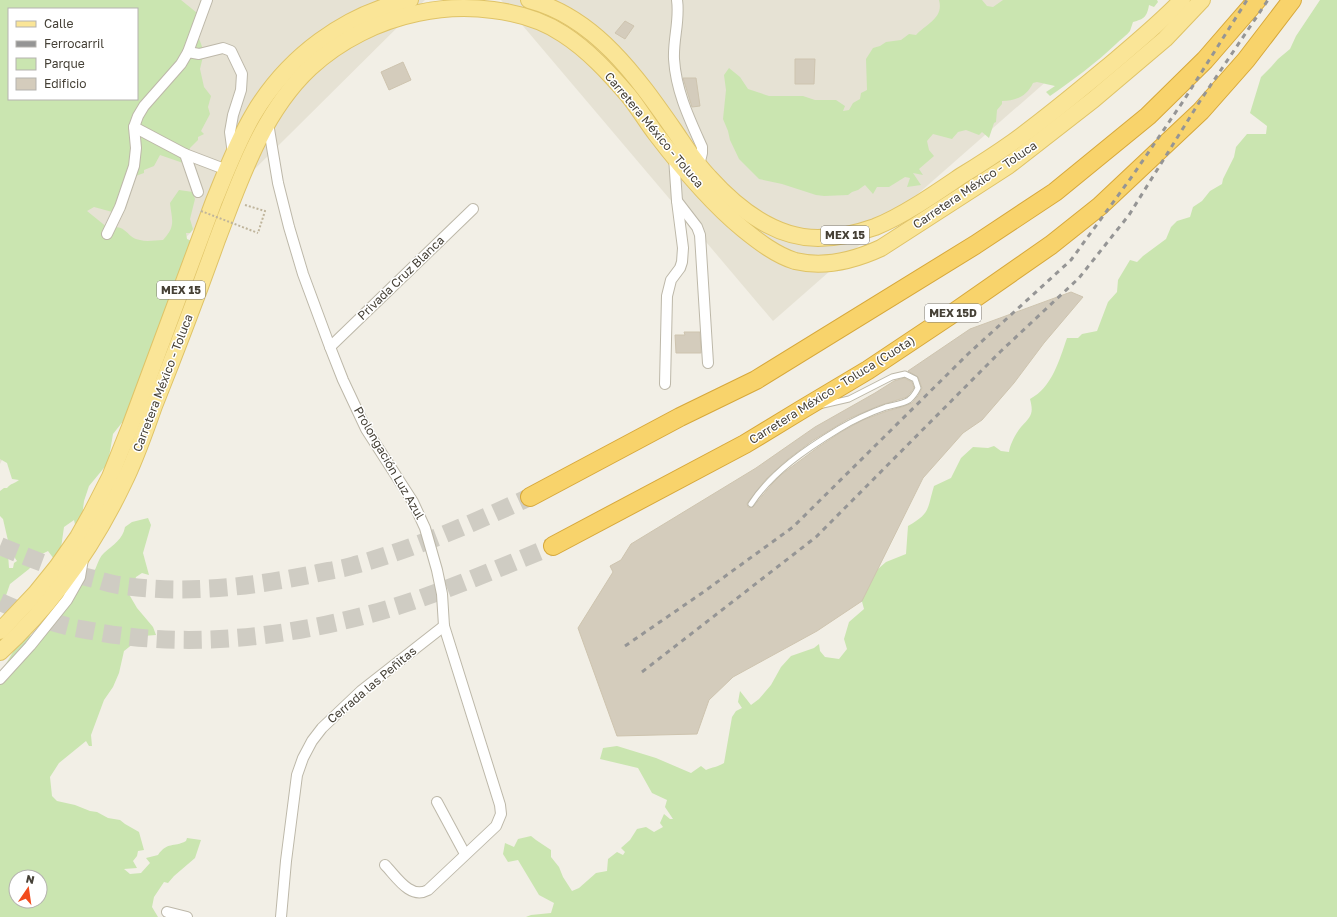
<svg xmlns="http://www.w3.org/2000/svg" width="1337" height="917" font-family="'Golos Text',sans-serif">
<rect width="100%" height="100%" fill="#f2efe6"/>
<g fill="#e6e2d4" fill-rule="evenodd">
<path d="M0 0H425L43 379 0 464ZM9 9H137V99H9Z"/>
<path d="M501 0H1139L773 321Z"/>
</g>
<g fill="#cae5b0" fill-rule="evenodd">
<path d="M0 0H181L202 17 197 33 204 52 200 69 204 87 211 96 208 107 210 114 201 131 204 134 198 137V140L190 148 183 163 160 155 154 166 144 170V173L130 178 116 213 94 207 87 211 108 228C127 223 126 238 140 240 147 242 156 240 163 240 176 226 172 221 170 203L179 190 193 192 195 199 190 219 193 229 190 233H186L187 239 194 242V260L203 280 163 362 157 365 139 408 124 420 113 434 108 463 89 486 84 501 81 525 76 529 74 520 64 527 61 548 54 559 48 551 42 554 29 569 10 584 2 607H0V556L8 554 9 568H13L14 563 17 561 15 558 14 552 9 545 3 519 0 516V491L4 488H7C11 483 14 484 19 480L12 479 7 463 0 459ZM9 9H137V99H9Z"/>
<path d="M939 0H982L987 6 993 7 1003 0H1157L1158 2 1154 7 1149 5C1147 17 1144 19 1133 22 1132 25 1131 28 1130 31 1127 35 1120 40 1116 44 1096 63 1073 80 1050 96L1046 92 1055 86 1037 82 1033 83C1027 96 1016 101 1002 101V104L997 110 996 122 994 123 989 138 982 132 979 135 966 130 958 132 952 139 933 134 927 141 929 150 934 156 919 169 923 175 913 173 921 185 907 187 910 178 905 177 889 187H877L873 194 865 185 858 190 852 192 848 195 824 196 816 195 782 184 759 179 739 159 730 140 728 131 723 119 726 90 724 75 729 68 740 77 748 89 769 96H803L815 100H836L845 106 843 111 849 110 853 103 860 99 861 93 867 90 866 59 873 48 880 46 886 42 901 40 909 34 916 35C926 24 944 18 939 0Z"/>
<path d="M1320 0H1337V917H526L531 915 551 913 554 903 539 895 518 860 508 862 503 854 505 843 514 847 518 839 531 836 536 840 551 850V857L559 867 563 877 572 891 579 888 596 873 607 871 608 859 617 852 623 855 625 852 621 848 630 840 637 829 646 827 654 832 663 827 660 823 664 814 670 819H673L665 807 667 800 652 793 638 768 600 759 603 748 617 746 656 758 691 773 701 766 706 770C712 767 718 767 724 763L732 717 736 711 742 708 738 702 740 691 751 705 759 699 771 685 781 667 791 656 814 648 819 644 820 651 825 657 839 659 847 649 844 639 849 622 864 609 860 594 863 582 886 562 906 554 908 526C931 513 927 509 934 486L951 478 961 458 973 447 988 448 994 446 1001 451 1009 452C1010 444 1016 433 1021 427 1031 416 1034 414 1030 399 1052 387 1059 361 1067 338H1078L1082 334 1097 331 1108 302 1117 292 1118 280 1130 260 1137 262 1143 256 1166 239 1171 227 1177 221 1190 217 1193 207 1202 201 1210 191 1222 184 1223 179 1234 157 1236 147 1247 134H1266L1267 126 1250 113 1261 77 1271 67 1278 59 1290 49 1296 36Z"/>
<path d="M148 518 151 525 143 553 149 575 142 573 136 577 130 596 137 608 153 627 156 635 143 636 124 651 119 673 113 687 104 700 91 735 92 746H89L86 741 59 763 50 777 52 796 57 801 75 805 90 811 97 812 108 818 120 820 125 824 139 832 144 850 138 851 137 856 133 861 137 868 124 869 130 874 141 873 150 863 146 858 158 855C168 841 173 848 186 841L187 838 201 840 195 858 174 876 168 883 164 882 154 897 152 907 158 917H0V672H1L19 642 24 638 45 630 60 620 61 617 58 607 73 601C74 598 74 592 76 589 79 583 86 581 90 577 97 571 97 559 104 553 113 545 123 539 125 527L132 522ZM16 877H40V901H16Z"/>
</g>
<g fill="#d4ccbc" stroke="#cec4af">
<path d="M625 21 634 26 625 39 615 33Z"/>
<path d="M795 59H815L814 84H795Z"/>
<path d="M403 62 411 80 389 90 381 72Z"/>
<path d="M683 78H696L700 106 692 107Z"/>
<path d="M1071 292 1083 297 1044 343 1014 383 982 420 963 433 923 478 862 601 817 631 733 677 709 700 697 734 617 736 578 628 613 572 610 566 621 560 631 544 756 468 815 427 875 393 894 381 904 378 912 382 914 388 907 397 878 406 848 419 812 441 788 459 766 479 748 502 747 504 748 507H753L772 484 782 474 817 448 841 432 863 420 887 411 902 407 912 403 918 396 922 388 918 377 908 371 970 329Z"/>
<path d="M684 332H700L701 353H676L675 335H685Z"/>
</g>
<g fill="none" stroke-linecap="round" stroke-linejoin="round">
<g stroke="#cfccc3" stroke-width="18" stroke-dasharray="18 9" stroke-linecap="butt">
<path d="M0 546C31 559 62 571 94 579 102 581 110 584 118 585 183 595 250 587 314 574 327 571 342 569 355 565 416 548 473 523 530 497"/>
<path d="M0 602C20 611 41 619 63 625 72 628 82 629 92 631 185 649 283 638 374 613 435 596 494 570 553 546"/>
</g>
<g stroke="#bdb8a9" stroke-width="7">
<path id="lane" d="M751 504C772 472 806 449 839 429 854 420 869 413 886 407 893 405 903 404 909 400 914 396 916 392 918 388L915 379 905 374 892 377 849 399 823 405"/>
</g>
<g stroke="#bdb8a9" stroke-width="12">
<g id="street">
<path d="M677 0C680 20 673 39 674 59 676 91 689 118 702 147V153L699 165"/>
<path d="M188 52 199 54 223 48 231 51 242 74 241 90 233 115 230 132 233 154"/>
<path d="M268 123 278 183 289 227 303 274 330 347 343 380 366 429 413 502 425 528 437 570 442 594 444 626 500 805 501 814 496 826 428 890C410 900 396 876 385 865"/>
<path d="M134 127 185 154 227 170"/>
<path d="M185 154 198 192"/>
<path d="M677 201 697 227 700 235 708 363"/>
<path d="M107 234 120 207 134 166 136 148 134 127 138 116 144 106 181 64 188 52 207 0"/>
<path d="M330 347 473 209"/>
<path d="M665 384 667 296 671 280 680 268 682 262 683 248 677 201 674 157"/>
<path d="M0 679 30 646 67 600 80 577 83 559"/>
<path d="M437 802 465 854"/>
<path d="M167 912 187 917"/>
<path d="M281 917 286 861 297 775 303 758 312 741 322 728 361 691 444 626"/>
</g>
</g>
<g stroke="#dfc367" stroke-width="18">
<g id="primary">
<path d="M529 0C595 17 637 77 674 130 685 146 695 163 709 177 737 208 775 238 818 238 836 238 858 233 875 227 903 216 936 193 961 176 979 165 996 154 1013 142 1045 119 1075 94 1105 69 1131 47 1158 25 1182 0"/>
<path d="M0 631 36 593 57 567 78 537 91 514 110 477 130 427 214 201C226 172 237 142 253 115 287 57 345 14 410 0"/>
<path d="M0 652C52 605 94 545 124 482 136 458 145 431 154 406 176 351 197 296 217 240 240 180 262 113 310 68 340 40 379 21 418 13 464 3 524 8 563 34 588 50 609 73 628 95 638 107 646 121 656 134 682 168 710 202 743 229 759 242 776 255 795 261 824 268 855 260 881 248L1008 166 1093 100 1165 39 1202 0"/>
</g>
</g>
<g stroke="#d7a83b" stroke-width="20">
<g id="highway">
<path d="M530 497 680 417 756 380 975 245 1055 192 1148 116 1205 60 1257 0"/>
<path d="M553 546 745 444 801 410 868 370 949 316 1051 245 1100 206 1201 111 1246 60 1292 0"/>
</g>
</g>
<path stroke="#bfb49b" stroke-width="2" stroke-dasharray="2 2" stroke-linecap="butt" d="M245 205 265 211 258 233"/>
<use href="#lane" stroke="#fff" stroke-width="5"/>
<use href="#street" stroke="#fff" stroke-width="10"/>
<use href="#primary" stroke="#fae597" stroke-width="16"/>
<use href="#highway" stroke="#f8d36b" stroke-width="18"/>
<g stroke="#959595" stroke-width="3" stroke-dasharray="5 5" stroke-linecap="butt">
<path d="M625 646 702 593 793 527 968 354 1071 260 1133 175 1184 100 1247 0"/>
<path d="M642 672 816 537 1000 352 1079 278 1129 215 1200 101 1268 0"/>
</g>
<path stroke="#bfb49b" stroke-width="2" stroke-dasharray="2 2" stroke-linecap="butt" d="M201 211 258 233"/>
</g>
<g text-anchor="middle" stroke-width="3" stroke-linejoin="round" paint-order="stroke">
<g fill="#fff" stroke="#7d7972" stroke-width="1">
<rect x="821" y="226" width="48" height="18" rx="3"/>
<rect x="157" y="281" width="48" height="18" rx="3"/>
<rect x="925" y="304" width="56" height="18" rx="3"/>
</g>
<g font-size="11" font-weight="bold" fill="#454036">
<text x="845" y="239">MEX 15</text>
<text x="181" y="294">MEX 15</text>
<text x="953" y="317">MEX 15D</text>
</g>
<g font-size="12" fill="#454036" stroke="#fff">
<text transform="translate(654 130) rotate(50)" y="4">Carretera México - Toluca</text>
<text transform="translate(975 185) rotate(-34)" y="4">Carretera México - Toluca</text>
<text transform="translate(401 278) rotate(-44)" y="4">Privada Cruz Blanca</text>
<text transform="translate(163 383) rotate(-69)" y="4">Carretera México - Toluca</text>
<text transform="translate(832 390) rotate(-32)" y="4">Carretera México - Toluca (Cuota)</text>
<text transform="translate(389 463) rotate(60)" y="4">Prolongación Luz Azul</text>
<text transform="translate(372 685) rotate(-40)" y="4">Cerrada las Peñitas</text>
</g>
</g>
<rect x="8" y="8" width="130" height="92" fill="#ffffff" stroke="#b5b3af"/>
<rect x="16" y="21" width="20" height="6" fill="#fae597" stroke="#b5b3af"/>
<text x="44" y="28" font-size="12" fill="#454036">Calle</text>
<rect x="16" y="41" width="20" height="6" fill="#959595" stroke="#b5b3af"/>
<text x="44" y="48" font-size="12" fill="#454036">Ferrocarril</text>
<rect x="16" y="58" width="20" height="12" fill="#cae5b0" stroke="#b5b3af"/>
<text x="44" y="68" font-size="12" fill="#454036">Parque</text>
<rect x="16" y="78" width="20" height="12" fill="#d4ccbc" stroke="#b5b3af"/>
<text x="44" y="88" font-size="12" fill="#454036">Edificio</text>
<g transform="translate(28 889) rotate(13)"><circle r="19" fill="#ffffff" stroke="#b5b3af"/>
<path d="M0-3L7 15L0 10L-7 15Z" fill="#f24b1d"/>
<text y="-6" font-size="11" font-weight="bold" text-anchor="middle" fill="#454036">N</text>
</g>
</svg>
